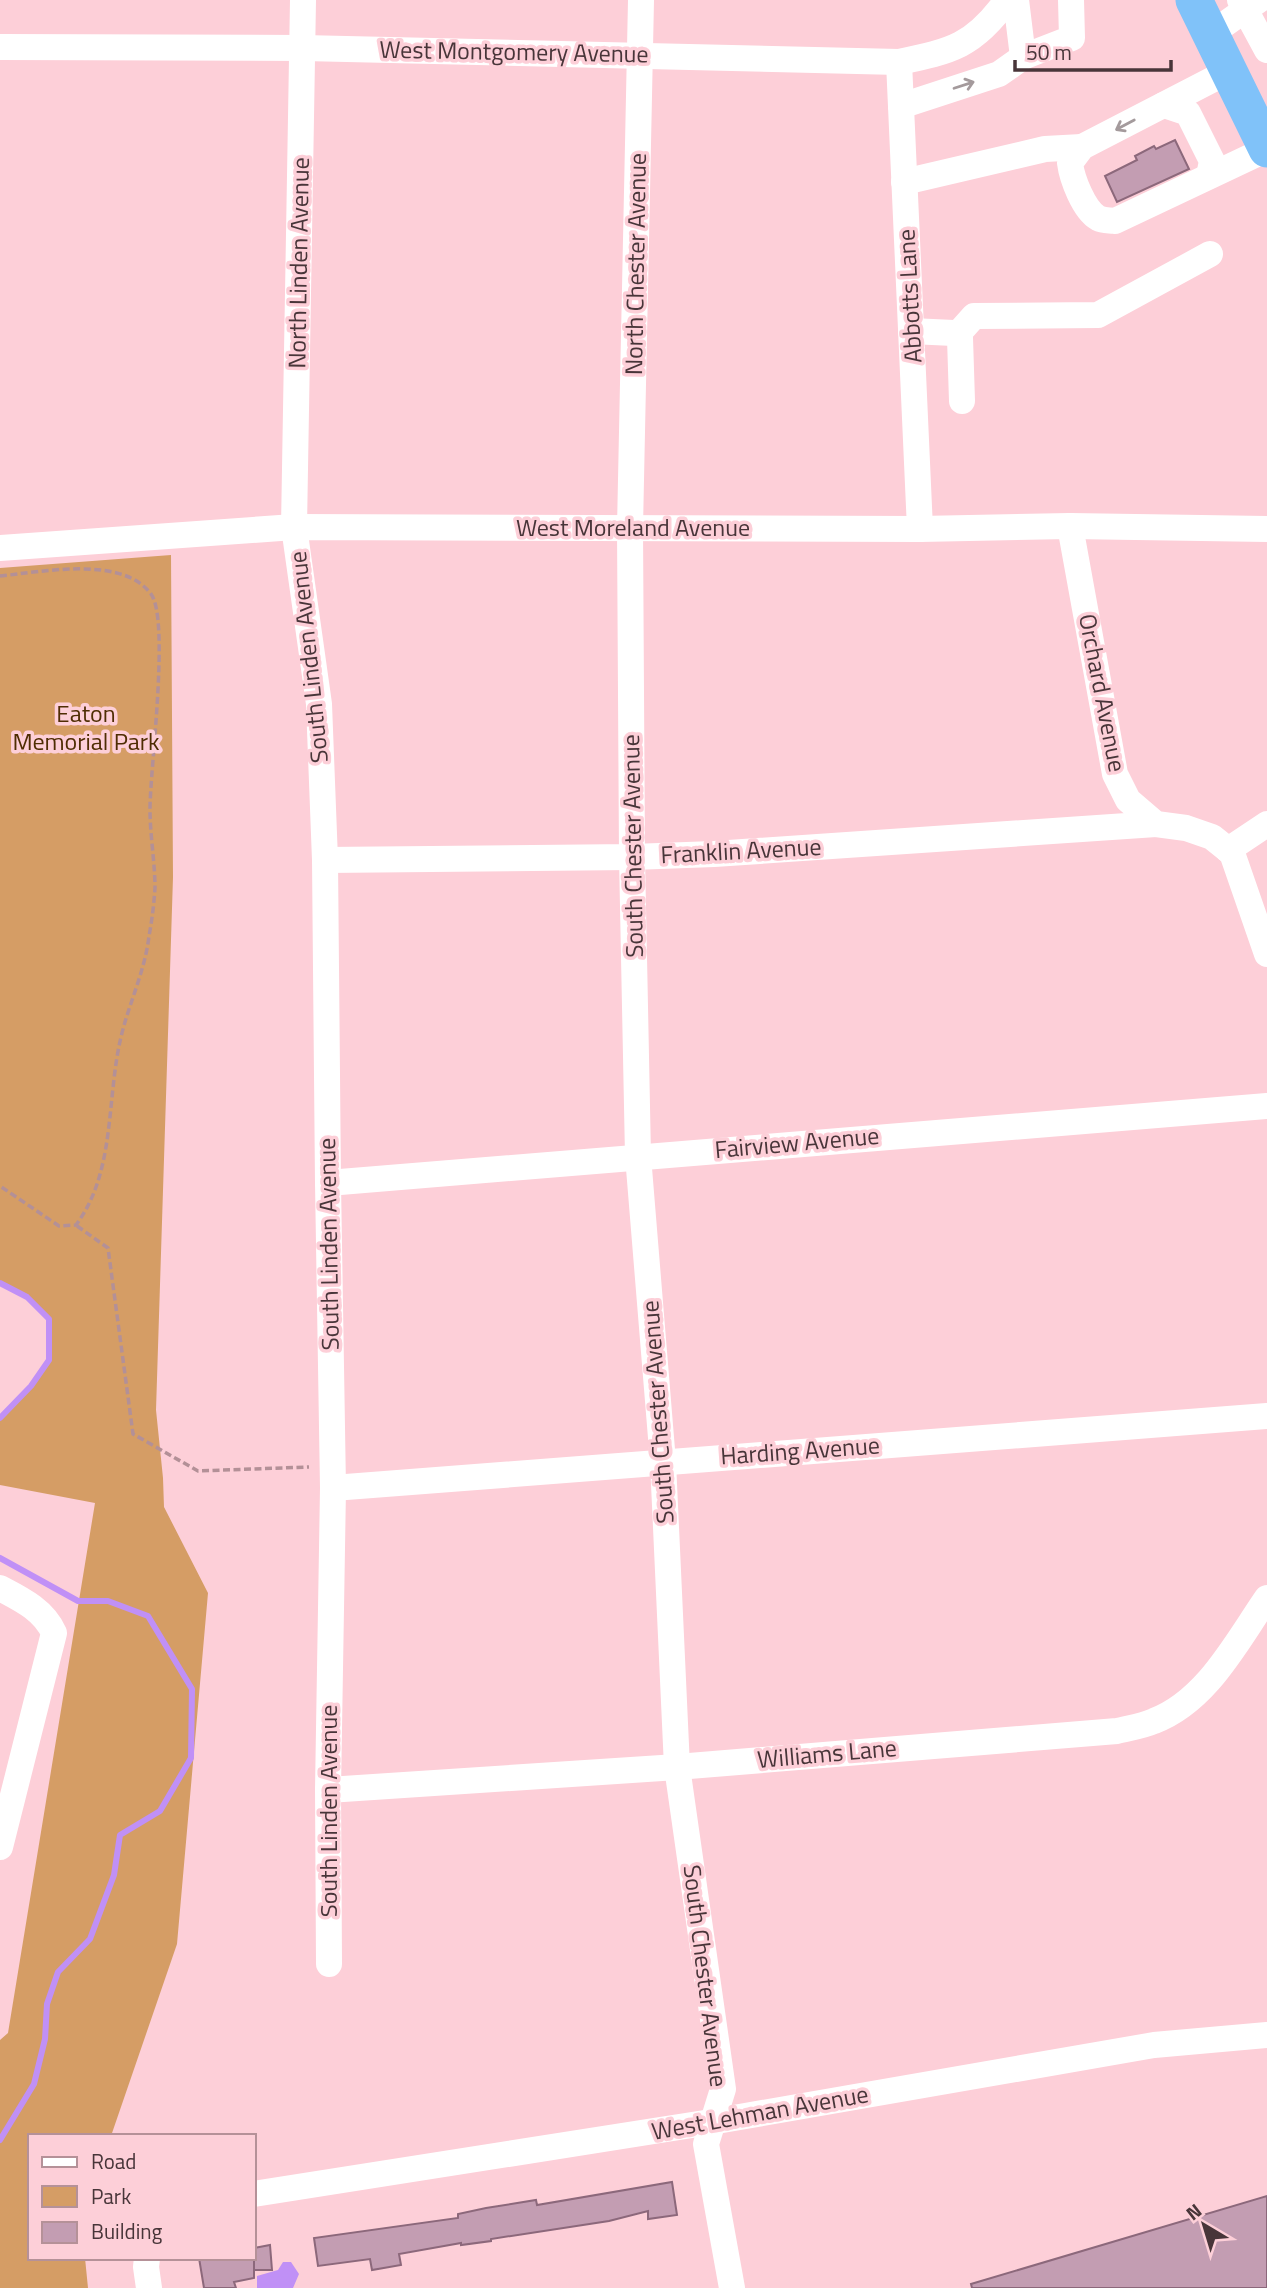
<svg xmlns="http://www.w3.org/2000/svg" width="1267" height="2288" font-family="'Titillium Web',sans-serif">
<rect width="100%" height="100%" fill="#fdcfd8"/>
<path fill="#d59d65" d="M171 555 173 877 156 1410 163 1478 164 1507 208 1593 177 1944 111 2136H30V2258H85L88 2288H0V2040L8 2033 95 1503 0 1485V1418L31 1386 49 1360V1318L27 1297 0 1283V568Z"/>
<path fill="#c090f6" d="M283 2262H291L299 2274 293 2288H257V2276L278 2270Z"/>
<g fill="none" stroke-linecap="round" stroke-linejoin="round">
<g stroke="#c090f6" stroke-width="6">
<path d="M0 1283 27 1297 49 1319V1360L31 1386 0 1418"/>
<path d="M0 1558 78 1601H108L148 1616 192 1689 191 1758 160 1811 120 1835 114 1875 90 1939 58 1972 47 2004 45 2039 34 2084 0 2140"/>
</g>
</g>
<g fill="#c39db2" stroke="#8c687b" stroke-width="2">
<path d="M1175 140 1189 169 1117 202 1105 176 1137 160 1135 156 1154 146 1156 149Z"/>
<path d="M672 2182 677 2215 648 2219V2211L609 2221 491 2239V2241L461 2245V2243L399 2254 401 2265 372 2270 370 2259 318 2266 314 2238 458 2218V2214L486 2208 536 2200 537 2205Z"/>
<path d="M1267 2196V2288H972L971 2284Z"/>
<path d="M270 2245 272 2270H254V2248Z"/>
<path d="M199 2258H254V2278L234 2282 236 2288H204Z"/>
</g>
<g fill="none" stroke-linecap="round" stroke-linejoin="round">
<g stroke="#b39097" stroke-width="3.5" stroke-dasharray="7 3.5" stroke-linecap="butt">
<path d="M0 576C42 572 122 555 151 594 170 620 150 769 150 809 150 836 155 862 155 888 154 904 152 920 149 936 145 971 129 1003 121 1037 106 1100 116 1171 76 1225L59 1226 0 1186"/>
<path d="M77 1226 108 1248 133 1434 198 1471 309 1467"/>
</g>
<g stroke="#fff" stroke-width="26">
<path d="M303 0 294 527 319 704 325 860 328 1183 333 1488 328 1790 329 1964"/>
<path d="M641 0 630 528 632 857 638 1156 663 1462 677 1767 723 2089 706 2144 732 2288"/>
<path d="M1016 0 1023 57"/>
<path d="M1240 0 1267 50"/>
<path d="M1211 34 1259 0"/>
<path d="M0 47 303 48 899 62C952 51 974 46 1007 0"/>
<path d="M899 62 920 529"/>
<path d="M1229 71 1082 147 1070 163C1072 179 1084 210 1098 218 1104 221 1109 220 1115 221L1267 149"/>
<path d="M1164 105 1188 113 1212 161 1209 176"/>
<path d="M901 106 999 74 1023 57 1072 38 1071 0"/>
<path d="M904 182 1045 149 1082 147"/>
<path d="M911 331 954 333 960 338 962 401"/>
<path d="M957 335 974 316 1098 315 1210 254"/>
<path d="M1070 526 1115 774 1128 800 1156 824 1186 828 1212 837 1232 853 1267 954"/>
<path d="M0 548 294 527 920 529 1070 526 1267 529"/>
<path d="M1228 850 1267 824"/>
<path d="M325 860 632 857 714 854 1156 824"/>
<path d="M328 1183 1267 1106"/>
<path d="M333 1488 1267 1416"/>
<path d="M0 1588C21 1599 44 1610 54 1633L0 1847"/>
<path d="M328 1790 677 1767 1117 1731C1129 1728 1143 1726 1154 1721 1207 1701 1237 1641 1267 1598"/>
<path d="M254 2194 711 2122 1154 2045 1267 2035"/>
<path d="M147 2258 146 2267 149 2288"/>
</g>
<path stroke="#80c2f9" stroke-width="37" d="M1194 0 1267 149"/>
</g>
<defs><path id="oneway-shaft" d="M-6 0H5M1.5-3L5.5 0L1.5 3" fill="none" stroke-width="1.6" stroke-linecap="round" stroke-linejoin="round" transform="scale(1.75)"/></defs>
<g stroke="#a49a9c">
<use href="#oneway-shaft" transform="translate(964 85) rotate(-18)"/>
<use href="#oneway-shaft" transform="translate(1125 125) rotate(152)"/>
</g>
<g text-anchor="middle" stroke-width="7" stroke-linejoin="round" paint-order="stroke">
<g font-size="24" fill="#483539" stroke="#fdcfd8">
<text transform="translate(514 52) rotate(1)" y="8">West Montgomery Avenue</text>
<text transform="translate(299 263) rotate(-89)" y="8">North Linden Avenue</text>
<text transform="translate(636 264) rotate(-89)" y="8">North Chester Avenue</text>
<text transform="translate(910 296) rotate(-93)" y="8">Abbotts Lane</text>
<text x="633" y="536">West Moreland Avenue</text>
<text transform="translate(309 657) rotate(-96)" y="8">South Linden Avenue</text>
<text transform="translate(1102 693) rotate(79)" y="8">Orchard Avenue</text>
<text transform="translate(633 846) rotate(-91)" y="8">South Chester Avenue</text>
<text transform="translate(741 851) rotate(-3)" y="8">Franklin Avenue</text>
<text transform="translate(797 1143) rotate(-5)" y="8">Fairview Avenue</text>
<text transform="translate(329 1244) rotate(-91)" y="8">South Linden Avenue</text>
<text transform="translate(658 1412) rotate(-94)" y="8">South Chester Avenue</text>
<text transform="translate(800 1451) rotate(-4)" y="8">Harding Avenue</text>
<text transform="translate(827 1754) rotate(-5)" y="8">Williams Lane</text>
<text transform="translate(329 1811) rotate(-90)" y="8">South Linden Avenue</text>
<text transform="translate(705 1976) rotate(83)" y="8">South Chester Avenue</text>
<text transform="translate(760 2113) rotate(-10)" y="8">West Lehman Avenue</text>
</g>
<g font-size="24" fill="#4f2d03" stroke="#fdcfd8">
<text x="86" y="722">Eaton<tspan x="86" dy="28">Memorial Park</tspan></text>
</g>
</g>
<rect x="28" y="2134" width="228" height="126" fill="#fdcfd8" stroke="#b59198" stroke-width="2"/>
<rect x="42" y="2157" width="35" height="10" fill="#ffffff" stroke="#b59198" stroke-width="2"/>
<text x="91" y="2169" font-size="21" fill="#483539">Road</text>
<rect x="42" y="2186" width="35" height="21" fill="#d59d65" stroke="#b59198" stroke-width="2"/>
<text x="91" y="2204" font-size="21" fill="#483539">Park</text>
<rect x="42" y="2222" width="35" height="21" fill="#c39db2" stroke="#b59198" stroke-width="2"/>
<text x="91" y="2239" font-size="21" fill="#483539">Building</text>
<g transform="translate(1204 2225) rotate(322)" stroke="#fdcfd8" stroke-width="5" paint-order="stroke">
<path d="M0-5L12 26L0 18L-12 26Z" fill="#483539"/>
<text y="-10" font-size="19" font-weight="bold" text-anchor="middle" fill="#483539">N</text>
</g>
<path d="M1015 60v10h156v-10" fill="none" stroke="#483539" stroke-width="3.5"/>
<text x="1026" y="60" font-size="21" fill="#483539" stroke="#fdcfd8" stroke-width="5" paint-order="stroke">50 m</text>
</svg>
